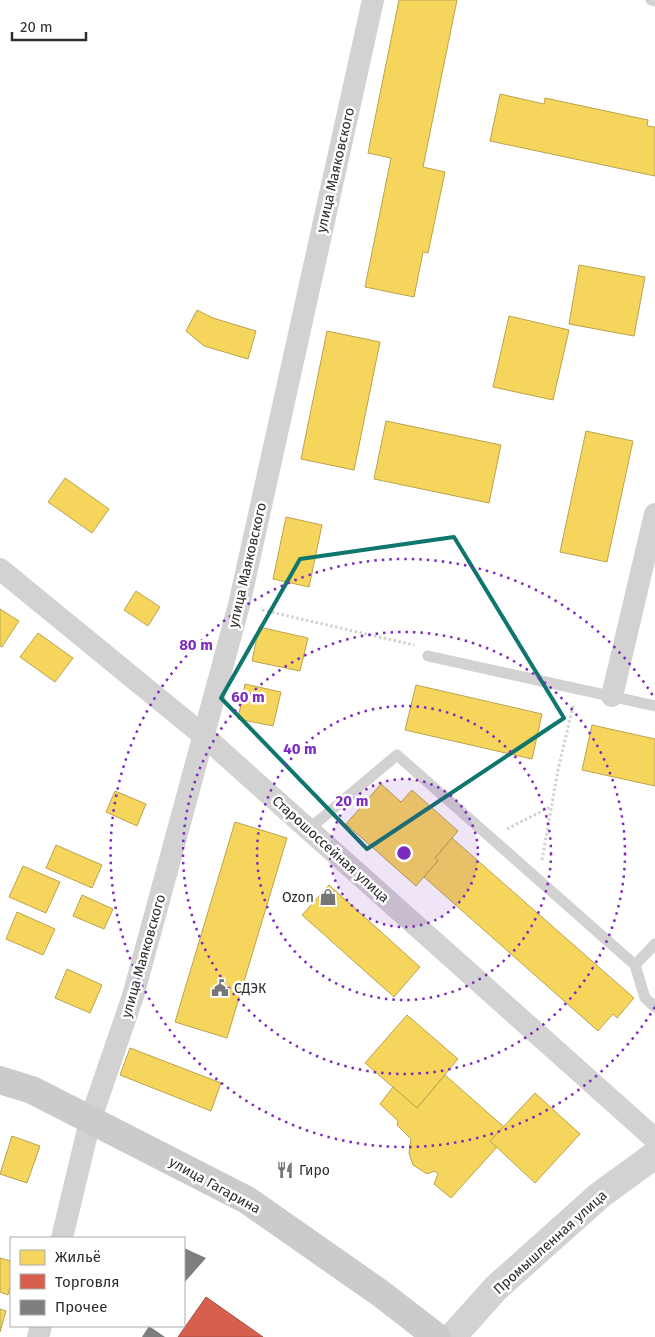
<svg xmlns="http://www.w3.org/2000/svg" width="655" height="1337" font-family="'Fira Sans',sans-serif">
<rect width="100%" height="100%" fill="#fff"/>
<g fill="#f6d55c" stroke="#baa34e">
<path d="M399 0H457L423 167 445 172 428 253 423 252 414 297 365 287 391 158 368 153Z"/>
<path d="M500 94 544 104 545 98 648 120 647 126 655 127V176L490 141Z"/>
<path d="M579 265 645 277 634 336 569 324Z"/>
<path d="M197 310 213 318 256 331 248 359 204 346 186 331Z"/>
<path d="M509 316 569 330 553 400 493 387Z"/>
<path d="M327 331 380 342 354 470 301 459Z"/>
<path d="M386 421 501 445 489 503 374 479Z"/>
<path d="M586 431 633 441 607 562 560 552Z"/>
<path d="M65 478 109 509 92 533 48 502Z"/>
<path d="M286 517 322 525 309 587 273 579Z"/>
<path d="M136 591 160 607 148 626 124 610Z"/>
<path d="M0 609 19 621 2 647 0 646Z"/>
<path d="M259 627 308 638 300 671 252 661Z"/>
<path d="M38 633 73 658 55 682 20 657Z"/>
<path d="M245 684 281 692 273 726 238 719Z"/>
<path d="M416 685 542 714 532 759 405 730Z"/>
<path d="M592 725 655 739V786L582 770Z"/>
<path d="M381 784 401 802 412 790 458 831 435 858 438 861 416 886 346 824Z"/>
<path d="M115 791 146 804 137 826 106 812Z"/>
<path d="M235 822 287 838 227 1038 175 1022Z"/>
<path d="M452 838 634 998 617 1018 613 1014 598 1031 424 877 438 861 435 858Z"/>
<path d="M56 845 102 865 92 888 46 868Z"/>
<path d="M23 866 60 882 46 913 9 897Z"/>
<path d="M329 885 420 967 394 997 302 915Z"/>
<path d="M82 895 113 909 104 929 73 916Z"/>
<path d="M17 912 55 929 43 955 6 939Z"/>
<path d="M67 969 102 985 90 1013 55 998Z"/>
<path d="M407 1015 458 1059 417 1108 365 1063Z"/>
<path d="M130 1048 221 1083 211 1111 120 1075Z"/>
<path d="M445 1075 504 1127 490 1141 497 1147 451 1198 434 1184 438 1174 435 1171 427 1174 413 1165 409 1153 411 1139 397 1125 398 1121 380 1104 393 1087 417 1108Z"/>
<path d="M535 1093 580 1134 535 1183 490 1141Z"/>
<path d="M12 1136 40 1146 27 1183 0 1174Z"/>
<path d="M0 1258 11 1261V1283L8 1295 0 1292Z"/>
<path d="M0 1309 6 1311 0 1332Z"/>
</g>
<path fill="#d6604d" stroke="#a35143" d="M206 1297 263 1337H178Z"/>
<g fill="#7e7e7e">
<path d="M184 1248 206 1258 184 1283Z"/>
<path d="M149 1326 165 1337H142Z"/>
</g>
<g fill="none" stroke-linecap="round" stroke-linejoin="round">
<g stroke="#d2d2d2" stroke-width="3" stroke-dasharray="2.5 2.5" stroke-linecap="butt">
<path d="M262 610 414 645"/>
<path d="M507 829 550 807"/>
<path d="M542 860 558 770 573 706"/>
</g>
<g stroke="#d2d2d2" stroke-width="11">
<path d="M651 0 655 1"/>
<path d="M428 656 655 706"/>
<path d="M309 829 397 755 635 965"/>
<path d="M655 944 635 965 645 998 655 1007"/>
</g>
<g stroke="#d2d2d2" stroke-width="22">
<path d="M0 569 204 736 655 1139"/>
<path d="M612 696 655 514"/>
<path d="M62 1238 90 1121 133 996 239 605 373 0"/>
<path d="M38 1337 41 1326"/>
</g>
<path stroke="#d2d2d2" stroke-width="28" d="M452 1337 496 1288 600 1195 655 1155"/>
<path stroke="#cbcbcb" stroke-width="28" d="M0 1080 32 1090 247 1200 380 1293 437 1337"/>
</g>
<path fill="none" stroke="#0f766e" stroke-width="4" stroke-linejoin="round" d="M454 537 564 718 367 849 221 698 300 559Z"/>
<circle cx="404" cy="853" r="74" fill="#7b2cbf" fill-opacity=".12"/>
<g fill="none" stroke="#7b2cbf" stroke-width="2.5" stroke-dasharray="2.5 5">
<circle cx="404" cy="853" r="74"/>
<circle cx="404" cy="853" r="147"/>
<circle cx="404" cy="853" r="221"/>
<path d="M655 1007A294 294 0 1 1 655 699"/>
</g>
<defs>
<g id="shop-bare" transform="scale(1.35)"><path d="M-5-2.5h2.3a2.7 3.5 0 0 1 5.4 0H5L5.5 6h-11ZM-1.5-2.5h3a1.5 2.3 0 0 0-3 0Z" fill="#767676" stroke="#fff" stroke-width="2.5" paint-order="stroke"/></g>
<g id="civic-bare" transform="scale(1.35)"><path d="M-.6-6.5H3V-4.5H.6V-3L4-1V1h2V6H-6V1h2V-1L-.6-3ZM-1.2 2.5V6h2.4V2.5Z" fill="#767676" stroke="#fff" stroke-width="2.5" paint-order="stroke"/></g>
<g id="restaurant-bare" transform="scale(1.35)"><path d="M-5-6h1v4h1v-4h1v4h1v-4h1v5L-1.5 .5V6h-2V.5L-5-1ZM5-6V6H3V1.5H1.5Q1.5-4 5-6Z" fill="#767676" stroke="#fff" stroke-width="2.5" paint-order="stroke"/></g>
</defs>
<g fill-rule="evenodd">
<use href="#shop-bare" x="328" y="897"/>
<use href="#civic-bare" x="220" y="988"/>
<use href="#restaurant-bare" x="285" y="1170"/>
</g>
<g text-anchor="middle" stroke-width="5" stroke-linejoin="round" paint-order="stroke">
<g font-size="14" fill="#2d2d2d" stroke="#fff">
<text transform="translate(335 170) rotate(-77)" y="5">улица Маяковского</text>
<text transform="translate(247 565) rotate(-77)" y="5">улица Маяковского</text>
<text transform="translate(331 849) rotate(42)" y="5">Старошоссейная улица</text>
<text transform="translate(143 956) rotate(-74)" y="5">улица Маяковского</text>
<text transform="translate(215 1185) rotate(29)" y="5">улица Гагарина</text>
<text transform="translate(550 1242) rotate(-42)" y="5">Промышленная улица</text>
</g>
<g font-size="14" fill="#2d2d2d" stroke="#fff" text-anchor="start">
<text x="314" y="902" text-anchor="end">Ozon</text>
<text x="234" y="993">СДЭК</text>
<text x="299" y="1175">Гиро</text>
</g>
</g>
<circle cx="404" cy="853" r="8" fill="#7b2cbf" stroke="#fff" stroke-width="2.5"/>
<g font-size="15" text-anchor="middle" font-weight="bold" fill="#7b2cbf" stroke="#fff" stroke-width="5" stroke-linejoin="round" paint-order="stroke">
<text x="196" y="650">80 m</text>
<text x="248" y="702">60 m</text>
<text x="300" y="754">40 m</text>
<text x="352" y="806">20 m</text>
</g>
<rect x="10" y="1237" width="175" height="90" fill="#ffffff" stroke="#ababab"/>
<rect x="20" y="1250" width="25" height="15" fill="#f6d55c" stroke="#ababab"/>
<text x="55" y="1262" font-size="15" fill="#2d2d2d">Жильё</text>
<rect x="20" y="1274" width="25" height="15" fill="#d6604d" stroke="#ababab"/>
<text x="55" y="1287" font-size="15" fill="#2d2d2d">Торговля</text>
<rect x="20" y="1300" width="25" height="15" fill="#7e7e7e" stroke="#ababab"/>
<text x="55" y="1312" font-size="15" fill="#2d2d2d">Прочее</text>
<path d="M12 32v8h74v-8" fill="none" stroke="#2d2d2d" stroke-width="2.5"/>
<text x="20" y="32" font-size="15" fill="#2d2d2d" stroke="#ffffff" stroke-width="4" paint-order="stroke">20 m</text>
</svg>
